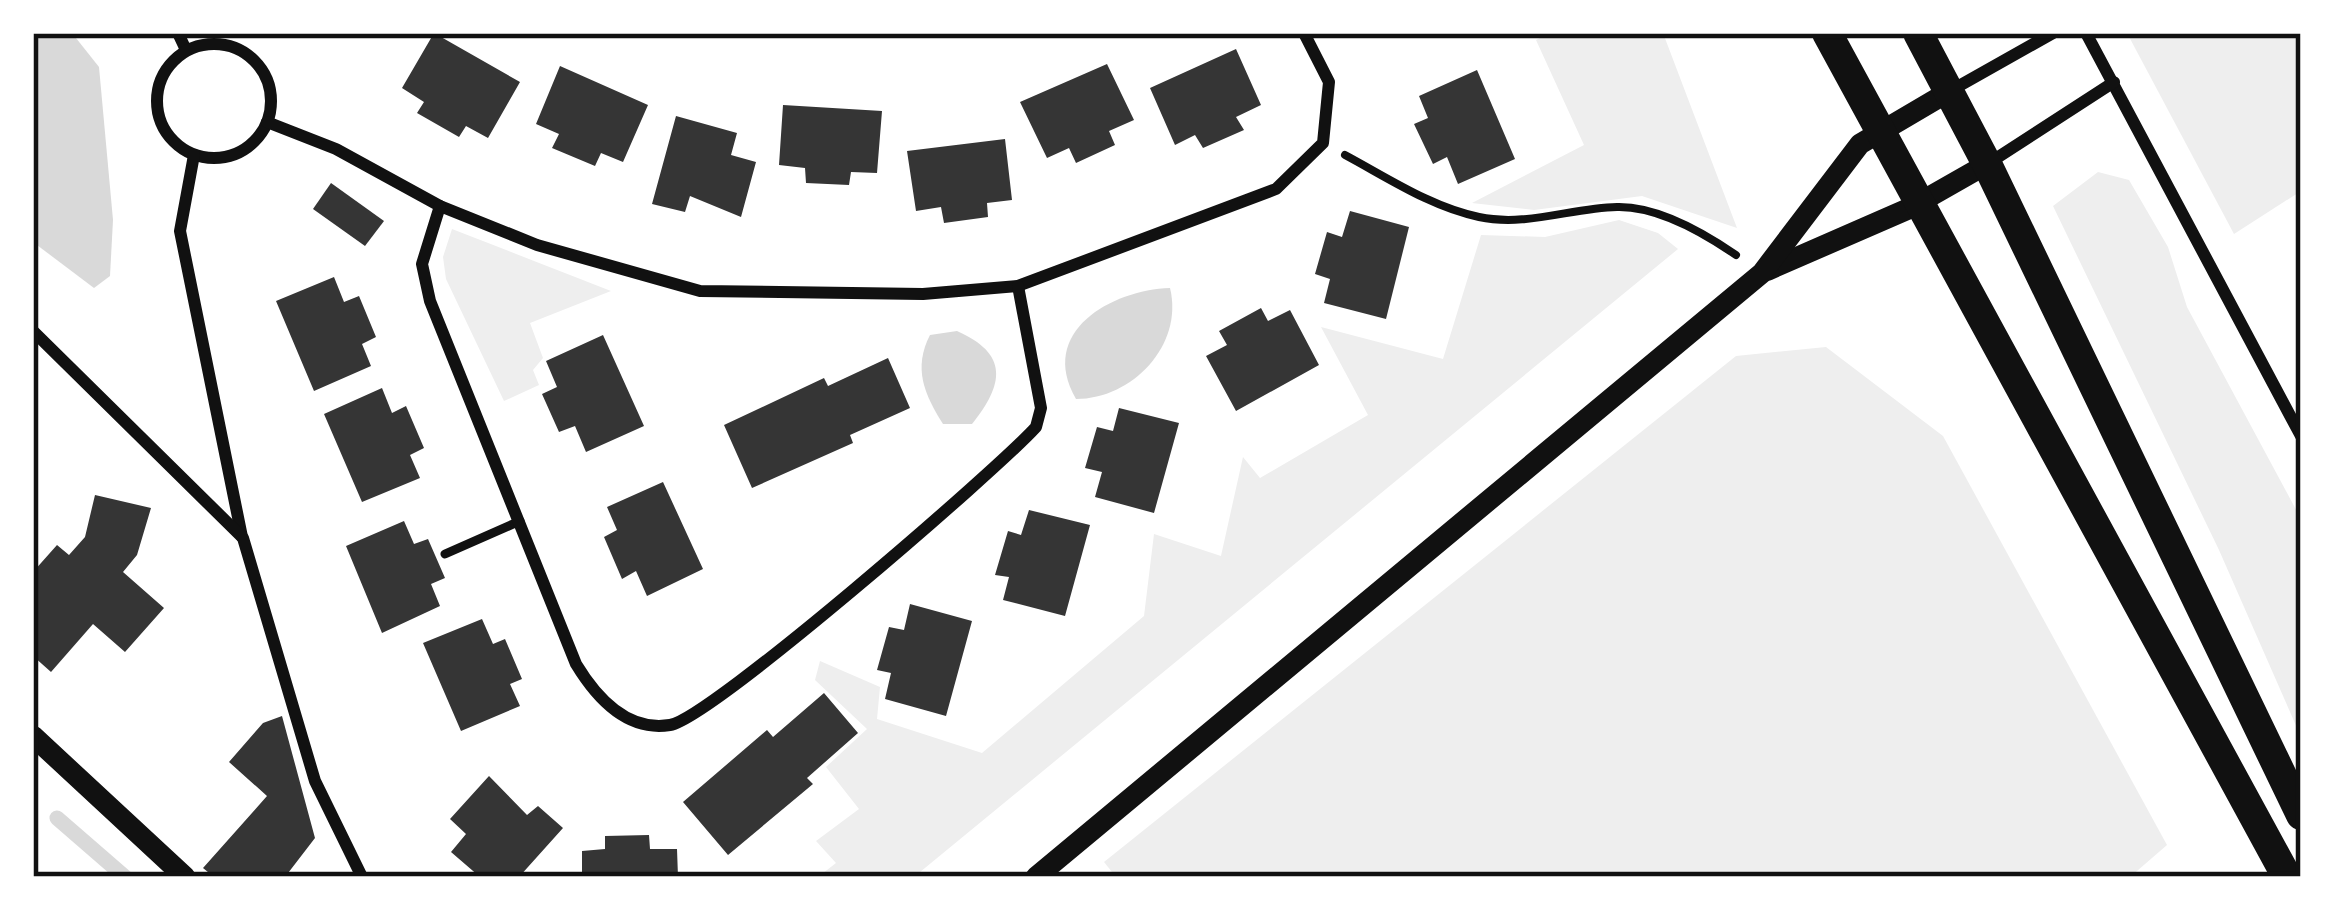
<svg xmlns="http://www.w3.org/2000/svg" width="2334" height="910" font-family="'Golos Text',sans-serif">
<rect width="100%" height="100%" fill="#fff"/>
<g fill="#eee">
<path d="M1550 33H1663L1737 228 1642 196 1534 210 1472 203 1584 145 1536 40Z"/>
<path d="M2127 33H2301V191L2234 234Z"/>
<path d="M2098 172 2129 180 2168 247 2187 307 2301 519V737L2219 550 2053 206Z"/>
<path d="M1619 220 1658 233 1678 249 914 877H818L836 863 816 841 859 809 826 767 867 729 815 680 820 661 880 687 877 719 982 753 1144 616 1154 534 1221 556 1243 457 1260 478 1368 415 1321 327 1443 359 1481 235 1545 237Z"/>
<path d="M452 229 611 291 530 323 543 358 533 370 539 385 504 401 446 279 443 257Z"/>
<path d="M1826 347 1943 436 2167 845 2130 877H1116L1104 862 1736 356Z"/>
</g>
<g fill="#d9d9d9">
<path d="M33 33H72L99 67 113 220 110 276 94 288 33 242Z"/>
<path d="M1170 288C1184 345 1132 399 1076 399 1037 332 1111 290 1170 288Z"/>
<path d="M957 331C1009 354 1004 384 972 424H943C924 394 913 368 930 335Z"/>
</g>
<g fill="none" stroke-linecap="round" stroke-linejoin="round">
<path stroke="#d9d9d9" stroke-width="15" d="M57 818 125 877"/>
</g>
<g fill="#353535">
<path d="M434 33 520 82 488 138 466 126 459 137 417 113 424 102 402 88Z"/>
<path d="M1236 49 1261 105 1236 117 1244 130 1203 148 1195 135 1175 145 1150 88Z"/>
<path d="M1107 64 1134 120 1109 131 1115 145 1076 163 1069 148 1047 158 1020 102Z"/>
<path d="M560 66 648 105 623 162 601 153 595 166 552 148 559 134 536 124Z"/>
<path d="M1477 70 1515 159 1458 184 1447 157 1433 164 1414 124 1428 118 1419 96Z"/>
<path d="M783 105 882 111 877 173 851 172 849 185 806 183 805 168 779 165Z"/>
<path d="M676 116 737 133 731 155 756 162 741 217 690 196 685 212 652 204Z"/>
<path d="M1005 139 1012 200 987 203 988 217 944 223 941 207 916 211 907 151Z"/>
<path d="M331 183 384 221 365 246 313 209Z"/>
<path d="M1350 211 1409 227 1386 319 1324 303 1330 279 1315 274 1327 232 1342 237Z"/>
<path d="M334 277 344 302 359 296 376 337 362 344 371 366 314 391 276 301Z"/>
<path d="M1261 308 1268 321 1290 310 1319 365 1236 411 1206 356 1227 345 1219 331Z"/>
<path d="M603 335 644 426 586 452 575 426 559 432 542 394 557 387 546 361Z"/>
<path d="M888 358 910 408 850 435 853 443 752 488 724 425 824 378 828 386Z"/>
<path d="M382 388 392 413 406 406 424 448 410 455 420 478 362 502 324 414Z"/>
<path d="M1119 408 1179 423 1154 513 1095 497 1102 472 1085 468 1097 427 1113 431Z"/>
<path d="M663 482 703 569 647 596 636 571 622 579 604 537 617 530 607 507Z"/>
<path d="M95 495 151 508 137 555 123 572 164 608 125 652 93 624 51 672 33 656V572L57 545 69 555 85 537Z"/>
<path d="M1029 510 1090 525 1065 616 1003 600 1009 577 995 575 1008 531 1021 535Z"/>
<path d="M404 521 414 544 428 539 445 578 431 584 440 606 382 633 346 546Z"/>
<path d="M910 604 972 621 946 716 885 699 891 673 877 670 889 627 904 630Z"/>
<path d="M482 619 493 644 505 639 522 679 510 684 520 706 461 731 423 643Z"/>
<path d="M824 693 858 733 807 778 813 784 728 855 683 802 767 730 773 737Z"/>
<path d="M282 716 315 838 285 877H214L203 868 267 796 229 762 263 723Z"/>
<path d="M489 776 527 815 538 806 563 828 519 877H480L451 852 466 834 450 819Z"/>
<path d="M649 835 650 849H677L678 877H582V851L605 849V836Z"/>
</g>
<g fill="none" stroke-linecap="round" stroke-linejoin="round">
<path stroke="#111" stroke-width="8" d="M1345 155C1388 178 1431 207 1479 217 1526 227 1571 208 1617 207 1657 206 1704 233 1736 255"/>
<path stroke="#111" stroke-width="9" d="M445 554 520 521"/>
<g stroke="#111" stroke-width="12">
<path d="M178 33 186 50"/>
<path d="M2086 33 2301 436"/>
<circle cx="214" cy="101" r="57"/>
<path d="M1950 91 2053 33"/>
<path d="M267 122 336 149 440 206 537 245 700 291 923 294 1018 286 1276 189 1323 143 1329 82 1304 33"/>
<path d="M194 155 180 231 242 537"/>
<path d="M1989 163 2114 82"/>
<path d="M440 206 422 264 430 301 576 664C596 697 627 732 670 725 710 719 998 469 1036 427L1041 408 1018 286"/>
<path d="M33 331 243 538 315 781 362 877"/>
</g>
<g stroke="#111" stroke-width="21">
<path d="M1768 270 1908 209 1987 164"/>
<path d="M33 736 185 877"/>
<path d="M1036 877 1762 273 1860 144 1950 91"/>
</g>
<g stroke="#111" stroke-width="30">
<path d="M1827 33 2287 877"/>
<path d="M1918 33 1987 164 2301 815"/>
</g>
</g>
<rect width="2334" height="910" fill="none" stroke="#ffffff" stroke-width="72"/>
<rect x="36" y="36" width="2262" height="838" fill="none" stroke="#111" stroke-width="4.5"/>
</svg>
